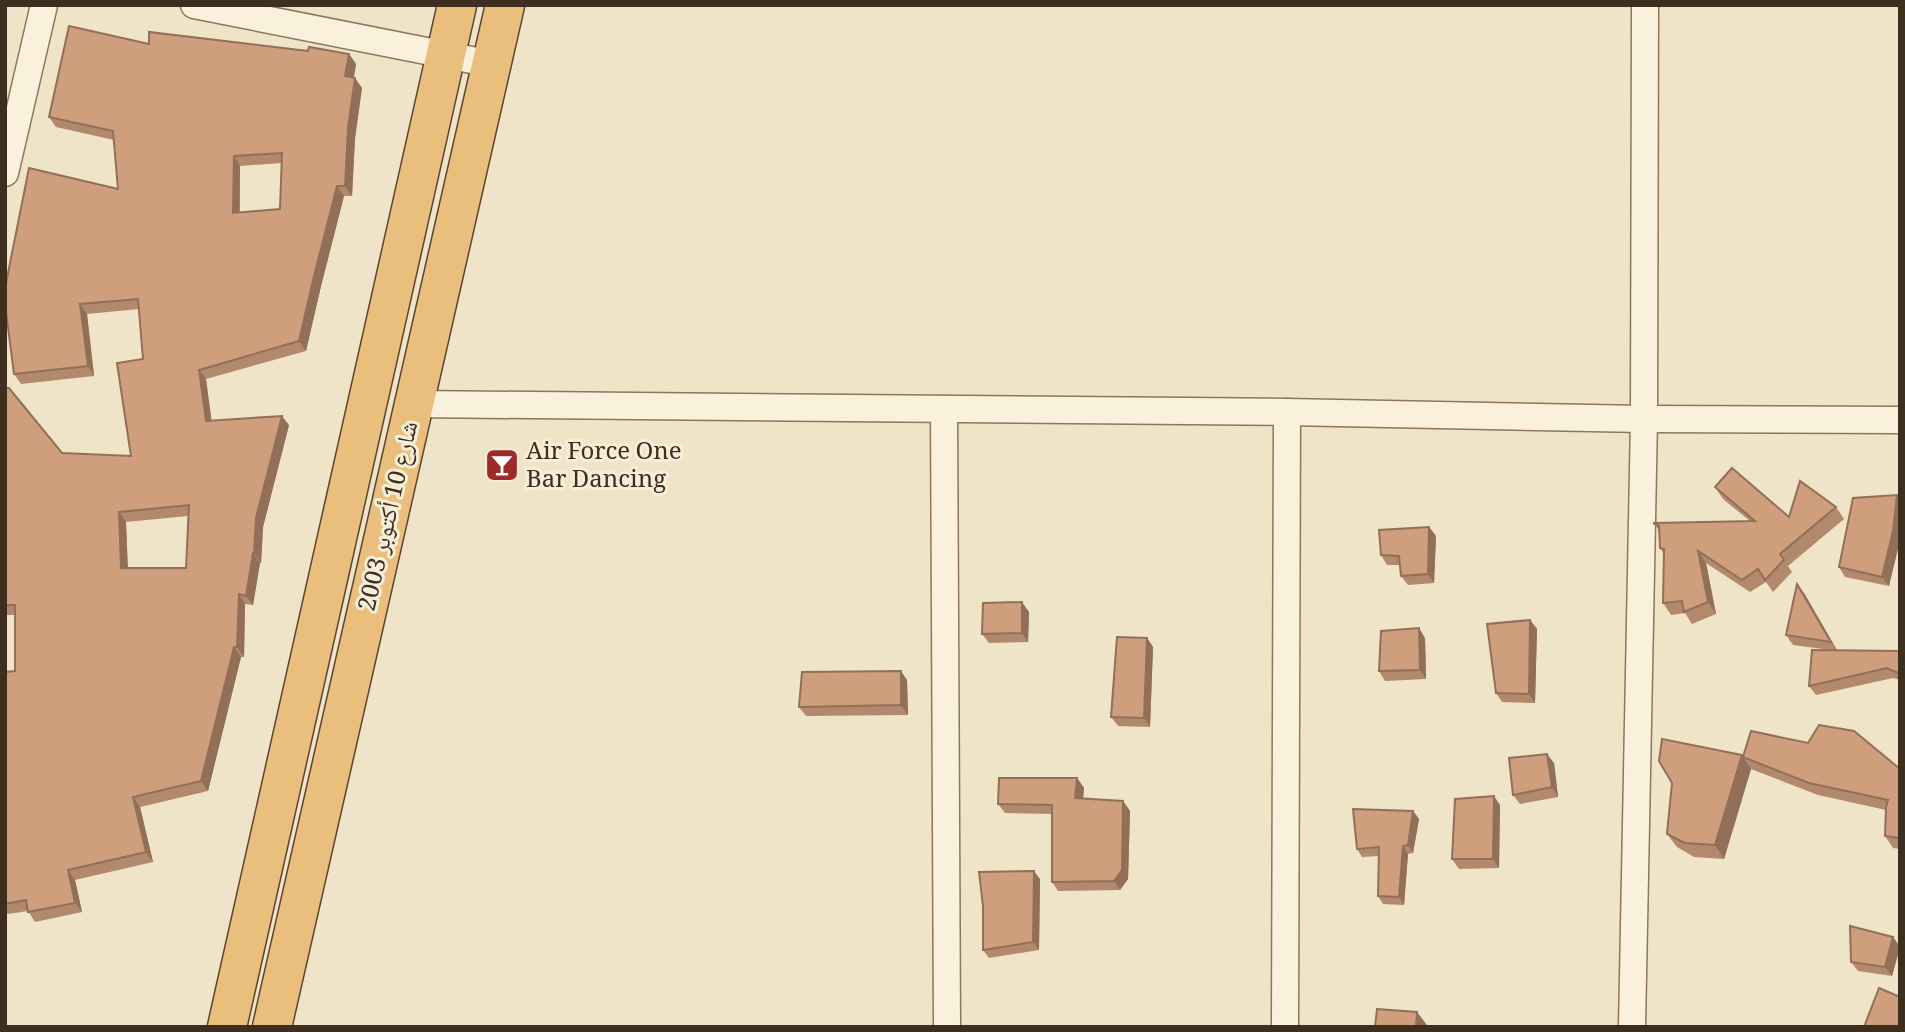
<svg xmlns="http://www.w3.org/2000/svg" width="1905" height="1032" font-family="Georgia,'Noto Naskh Arabic',serif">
<rect width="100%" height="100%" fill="#f0e4c8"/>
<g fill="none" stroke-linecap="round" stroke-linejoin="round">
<g stroke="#8d765c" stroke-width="29">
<g id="minor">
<path d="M194 5 492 64"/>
<path d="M5 173 44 5"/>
<path d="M414 404 1287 412 1644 419 1900 420"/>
<path d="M944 409 947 1027"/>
<path d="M1285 1027 1287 412"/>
<path d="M1632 1027 1644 419 1645 5"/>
</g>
</g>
<g stroke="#5b4430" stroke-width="41">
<g id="trunk">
<path d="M227 1027 457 5"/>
<path d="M272 1027 505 5"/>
</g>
</g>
<use href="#minor" stroke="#faf1dc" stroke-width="26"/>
<use href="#trunk" stroke="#eabe7c" stroke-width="38"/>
</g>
<g fill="#b2896c" fill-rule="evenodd">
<path d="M149 44 308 51 349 54 356 64 354 78 362 88 355 138 352 196H344L321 286 306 351 206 379 211 421 289 425 263 527 261 563H260L253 605 245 604 244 657H241L208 791 140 807 153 862 75 880 82 912 35 922 28 911 8 914 5 911V672L15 671V615H5V388L62 453 131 456 143 359 139 309 87 314 94 376 21 384 14 374 5 307V288L118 189 114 140 56 127 49 117ZM282 163 280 209 240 212V166ZM188 516 186 568H128L126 522Z"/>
<path d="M1715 487 1789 517 1836 507 1844 519 1788 566 1792 572 1773 592 1766 582 1750 592 1706 563 1716 614 1692 624 1685 613 1671 615 1663 603 1664 554 1660 548 1659 530 1653 523 1750 521 1723 499Z"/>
<path d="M1900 499 1889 586 1845 577 1839 567Z"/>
<path d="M1429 527 1436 536 1434 583 1408 585 1401 576 1400 565H1387L1381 555Z"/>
<path d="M1804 593 1837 650 1900 651V680L1893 678 1816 695 1809 686 1831 650 1793 645 1786 635Z"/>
<path d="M1029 612 1028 642 989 643 982 634Z"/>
<path d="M1530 620 1537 629 1535 703 1502 702 1496 693Z"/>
<path d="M1147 638 1153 647 1150 727 1118 726 1111 717Z"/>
<path d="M1425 638 1426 679 1385 681 1379 671Z"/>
<path d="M907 680 908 715 806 716 799 707Z"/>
<path d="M1743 757 1900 769V849L1893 848 1885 836 1886 810 1818 795 1751 769 1724 859 1694 857 1677 847 1667 834Z"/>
<path d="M1554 763 1558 797 1520 804 1513 795Z"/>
<path d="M1077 778 1084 788 1083 799 1123 801 1130 811 1128 879 1120 890 1058 891 1052 882V814L1005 813 998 804Z"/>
<path d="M1500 805 1499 868 1459 869 1452 859Z"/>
<path d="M1413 811 1419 819 1413 853 1408 854 1404 905 1383 904 1378 896 1379 856 1362 857 1357 849Z"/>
<path d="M1040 879 1039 950 989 958 983 950Z"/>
<path d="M1893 937 1900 947 1892 976 1858 971 1851 962Z"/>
</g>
<g fill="#916f58">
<path d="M349 54 356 64 352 86 345 76Z"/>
<path d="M355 78 362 88 355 138 352 196 345 186 348 128Z"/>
<path d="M234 156 240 166 239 223 233 213Z"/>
<path d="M337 186 344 196 321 286 306 351 299 341 314 276Z"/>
<path d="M80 304 87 314 94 376 88 366Z"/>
<path d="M199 370 206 379 213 431 206 421Z"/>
<path d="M282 416 289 425 263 527 261 563 254 553 256 518Z"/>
<path d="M1897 495 1900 499V541L1889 586 1882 577Z"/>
<path d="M119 512 126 522 128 578 121 568Z"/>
<path d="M1429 527 1436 536 1434 583 1428 574Z"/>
<path d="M1698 551 1706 563 1716 614 1708 602Z"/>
<path d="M253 553 260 563 253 605 246 596Z"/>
<path d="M1797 584 1804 593 1837 651 1831 642Z"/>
<path d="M239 594 245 604 244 657 237 647Z"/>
<path d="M1022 602 1029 612 1028 642 1022 633Z"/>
<path d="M1530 620 1537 629 1535 703 1529 694Z"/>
<path d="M1419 628 1425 638 1426 679 1420 670Z"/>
<path d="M1147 638 1153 647 1150 727 1144 718Z"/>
<path d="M234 647 241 657 208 791 201 781Z"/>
<path d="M901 671 907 680 908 715 901 705Z"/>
<path d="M1547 754 1554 763 1558 797 1552 787Z"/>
<path d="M1742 755 1751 769 1724 859 1715 845Z"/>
<path d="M1077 778 1084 788 1082 808 1075 798Z"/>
<path d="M1494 796 1500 805 1499 868 1493 859Z"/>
<path d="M133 797 140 807 153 862 146 852Z"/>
<path d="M1123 801 1130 811 1128 879 1120 890 1114 881Z"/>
<path d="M1413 811 1419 819 1413 853 1408 845Z"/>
<path d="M1403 846 1408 854 1404 905 1399 897Z"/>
<path d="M68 870 75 880 82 912 75 903Z"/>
<path d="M1034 871 1040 879 1039 950 1033 942Z"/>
<path d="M1893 937 1900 947 1892 976 1885 967Z"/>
<path d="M1417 1012 1427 1025 1426 1027H1416Z"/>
</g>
<g fill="#cf9f7d" stroke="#916f58" stroke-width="2" fill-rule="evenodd">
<path d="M69 26 149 44V32L308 51 309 47 349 54 345 76 355 78 348 128 345 186H337L314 276 299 341 199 370 206 421 282 416 256 518 254 553H253L246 596 239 594 237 647H234L201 781 133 797 146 852 68 870 75 903 28 912 26 900 5 904V672L15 671V605H5V388H9L62 453 131 456 117 363 143 359 138 299 80 304 88 366 14 374 5 304V288L29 168 118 189 113 131 49 117ZM282 153 280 209 233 213 234 156ZM189 505 186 568H121L119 512Z"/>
<path d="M1732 468 1789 517 1800 481 1836 507 1780 554 1784 560 1765 580 1758 569 1742 580 1698 551 1708 602 1684 612 1682 601 1663 603 1664 549 1660 548 1659 526 1653 523 1755 521 1715 487Z"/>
<path d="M1897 495 1893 531 1882 577 1839 567 1853 498Z"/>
<path d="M1429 527 1428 574 1401 576 1399 556 1381 555 1379 530Z"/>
<path d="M1797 584 1831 642 1786 635Z"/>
<path d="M1022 602V633L982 634 983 603Z"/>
<path d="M1530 620 1529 694 1496 693 1487 624Z"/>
<path d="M1419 628 1420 670 1379 671 1381 631Z"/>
<path d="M1117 637 1147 638 1144 718 1111 717Z"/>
<path d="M1812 650 1900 651V674L1887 668 1809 686Z"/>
<path d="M901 671V705L799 707 802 672Z"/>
<path d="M1819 725 1854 731 1900 769V838L1885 836 1886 807 1888 800 1809 783 1743 757 1751 731 1808 743Z"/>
<path d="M1662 739 1742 755 1715 845 1685 843 1667 834 1672 783 1659 761Z"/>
<path d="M1547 754 1552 787 1513 795 1509 758Z"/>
<path d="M999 778H1077L1075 798 1123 801 1122 870 1114 881 1052 882V805L998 804Z"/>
<path d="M1494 796 1493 859H1452L1455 799Z"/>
<path d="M1353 809 1413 811 1408 845 1403 846 1399 897 1378 896 1379 847 1357 849Z"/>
<path d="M1034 871 1033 942 983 950V906L979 872Z"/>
<path d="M1850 926 1893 937 1885 967 1851 962Z"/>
<path d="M1879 988 1900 997V1027H1864Z"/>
<path d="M1377 1009 1417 1012 1416 1027H1375Z"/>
</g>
<defs>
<g id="bar-square" transform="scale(1.75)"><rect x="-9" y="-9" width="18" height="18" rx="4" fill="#9e2a2b" stroke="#f7eed8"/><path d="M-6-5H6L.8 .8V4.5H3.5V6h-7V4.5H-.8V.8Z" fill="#fff"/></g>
</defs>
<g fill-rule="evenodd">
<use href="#bar-square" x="502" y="465"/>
</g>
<g text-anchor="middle" stroke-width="6" stroke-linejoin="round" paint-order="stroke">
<g font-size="24" fill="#3d2e20" stroke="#f7eed8" text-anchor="start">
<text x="526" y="459">Air Force One<tspan x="526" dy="28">Bar Dancing</tspan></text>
</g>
<g font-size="24" fill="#3d2e20" stroke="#f7eed8">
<text transform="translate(388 516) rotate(-77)" y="8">شارع 10 أكتوبر 2003</text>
</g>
</g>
<rect width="1905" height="1032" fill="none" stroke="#3d2e20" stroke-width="14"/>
</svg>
